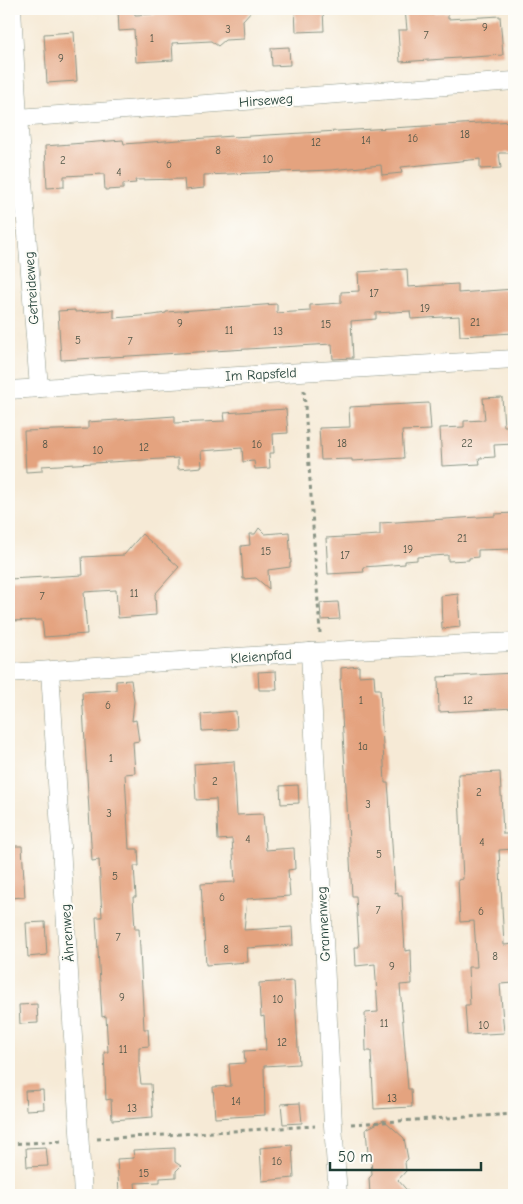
<svg xmlns="http://www.w3.org/2000/svg" width="523" height="1204" font-family="'Comic Neue',sans-serif">
<rect width="100%" height="100%" fill="#fdfcf7"/>
<filter id="ink" filterUnits="userSpaceOnUse"><feTurbulence type="fractalNoise" baseFrequency=".02" numOctaves="2"/><feDisplacementMap in="SourceGraphic" scale="10" xChannelSelector="R" yChannelSelector="G"/><feConvolveMatrix kernelMatrix="1 2 1 2 8 2 1 2 1" color-interpolation-filters="sRGB"/></filter>
<filter id="wash" filterUnits="userSpaceOnUse"><feTurbulence type="fractalNoise" baseFrequency=".0096" numOctaves="4" result="noise"/><feDisplacementMap in="SourceGraphic" scale="20" xChannelSelector="R" yChannelSelector="G"/><feGaussianBlur stdDeviation="1.12" result="paint"/><feColorMatrix in="noise" values="0 0 0 0 0 0 0 0 0 0 0 0 0 0 0 0 0 1.4 0 .05"/><feComposite in="paint" operator="in"/></filter>
<g filter="url(#wash)">
<rect width="100%" height="100%" fill="#f6ead6"/>
<g id="blocks">
<g fill="#e4a37f">
<path d="M118 9H134L135 15 206 11V9H253L243 20 244 39 225 40 218 46 211 41 172 43 173 60 136 62 134 30 119 31Z"/>
<path d="M295 9H323L324 31 296 32Z"/>
<path d="M405 9H435V13L448 12V19L500 16 503 55 400 62 398 30H407Z"/>
<path d="M74 32 77 81 47 83 44 34Z"/>
<path d="M289 47 290 65 272 66 271 48Z"/>
<path d="M514 121V153H499L501 168 480 169V159L401 167 402 173 382 175 381 165 331 170 204 175V188L185 190 184 179 135 180 136 183 123 184V189L105 190 104 174 64 176V187L47 188 45 146 123 140 124 144 233 136V137Z"/>
<path d="M407 269 408 287 458 284V293L514 289V333L460 336 459 316 411 319 410 311 376 313V319L351 321 353 358 333 359 332 344 61 360 58 311 75 310V312L114 310V318L153 315 166 313V312L277 304V313L310 311V305L341 303V292L359 291 358 272Z"/>
<path d="M502 397 504 426H514V444L494 445 495 457 479 458 480 464 442 466 440 428 464 427V421L485 420 483 398Z"/>
<path d="M429 403 431 430 402 431 404 458 352 461V459L321 460 319 428 350 427 349 407Z"/>
<path d="M286 409 288 433 273 434 274 453H269L270 468 255 469 254 461 243 462 242 448 201 451 202 467 178 469V458L42 466V471L26 472 24 431 88 429V422L175 416V423L225 421 224 413Z"/>
<path d="M514 513V549L478 550V557L469 558V560L448 561V555L417 557V560L405 561V564L363 567 364 572 328 574 326 538 380 535V523L495 516V514Z"/>
<path d="M259 528 265 534 289 532 291 563H290V567L268 570 269 589 256 578 243 579 241 546 250 545 249 534H255Z"/>
<path d="M142 534 179 567 155 594 156 615 118 618 116 590 84 592 87 634 44 637 42 620 9 621V579L83 575 82 557 124 555Z"/>
<path d="M458 594 460 627 442 629 441 596Z"/>
<path d="M338 602 340 619 321 620 320 603Z"/>
<path d="M359 666V676L374 675 375 689H380L385 783H388L389 795 395 893 398 892V896H402L405 951 411 950 412 984 400 985 408 1089H411L412 1107 374 1109 371 1051H366L365 1013 378 1012 375 964 356 966 355 947H359L356 896H352L340 679H341V668Z"/>
<path d="M276 671 277 690H259L258 672Z"/>
<path d="M514 673V708L439 712 438 677Z"/>
<path d="M131 680 134 701 132 721 136 720 139 741 133 742 135 773 125 774 129 849H138L139 866H134L136 897H133L135 929H139L144 1029H148L149 1046 139 1047V1067L141 1084H151L153 1117 112 1120 111 1099 106 1100 104 1052H108L106 1016 102 1017 96 917H102L99 860 92 861 82 692 116 690V681Z"/>
<path d="M236 711 237 729 202 731 201 714Z"/>
<path d="M234 761 237 815 263 814 266 850 294 848 295 869 288 870 290 896 247 899 244 930 292 927 293 945 247 948 248 962 206 965 201 884 235 882 232 839 218 840 216 799 196 800 194 764Z"/>
<path d="M500 772 503 834H514V849L499 850 504 945 514 944V983L500 984 504 1033 467 1035 465 1005H470L468 967H477L474 921 460 922 458 880 463 879 458 774Z"/>
<path d="M298 785 299 803 281 804 280 786Z"/>
<path d="M9 846H22L25 897 9 898Z"/>
<path d="M45 922 47 955 28 957 26 923Z"/>
<path d="M294 981 299 1064 264 1066 265 1115 215 1118 213 1087 231 1086 229 1064 245 1063 244 1051 266 1050 264 1016 261 1017 259 983Z"/>
<path d="M37 1004 38 1023 20 1024 19 1005Z"/>
<path d="M43 1090 44 1109 26 1110 25 1091Z"/>
<path d="M300 1103 302 1123 283 1124 281 1104Z"/>
<path d="M384 1120 404 1138 408 1159 405 1162 406 1171 398 1180 411 1195H370L369 1178 372 1175 371 1157 368 1154 366 1129Z"/>
<path d="M292 1145 294 1178 262 1181 260 1148Z"/>
<path d="M46 1147 48 1166 27 1167 26 1148Z"/>
<path d="M175 1148V1162L181 1166 176 1171V1177L160 1178V1182L135 1183 136 1192 119 1193 117 1159 134 1158 133 1150Z"/>
</g>
</g>
</g>
<g filter="url(#ink)">
<use href="#blocks" fill-opacity="0" stroke="#8a9485" stroke-width="1"/>
<g fill="none" stroke-linecap="round" stroke-linejoin="round">
<g stroke="#8a9485" stroke-width="19">
<g id="street">
<path d="M12 9 18 118 39 388"/>
<path d="M18 118 514 81"/>
<path d="M9 390 514 359"/>
<path d="M310 652 333 1125 338 1195"/>
<path d="M50 671 83 1195"/>
<path d="M9 673 310 652 514 642"/>
</g>
</g>
<g stroke="#8a9485" stroke-width="3" stroke-dasharray="4 4" stroke-linecap="butt">
<path d="M304 390 320 633"/>
<path d="M351 1124 514 1114"/>
<path d="M97 1139 315 1126"/>
<path d="M9 1144 63 1141"/>
</g>
<use href="#street" stroke="#fff" stroke-width="18"/>
</g>
</g>
<g text-anchor="middle" stroke-width="4.5" stroke-linejoin="round" paint-order="stroke">
<g font-size="11" fill="#505647">
<text x="485" y="31">9</text>
<text x="228" y="33">3</text>
<text x="426" y="39">7</text>
<text x="152" y="42">1</text>
<text x="61" y="62">9</text>
<text x="465" y="138">18</text>
<text x="413" y="142">16</text>
<text x="366" y="144">14</text>
<text x="316" y="146">12</text>
<text x="218" y="154">8</text>
<text x="268" y="163">10</text>
<text x="63" y="164">2</text>
<text x="169" y="168">6</text>
<text x="119" y="176">4</text>
<text x="374" y="297">17</text>
<text x="425" y="312">19</text>
<text x="475" y="326">21</text>
<text x="180" y="327">9</text>
<text x="326" y="328">15</text>
<text x="229" y="334">11</text>
<text x="278" y="335">13</text>
<text x="78" y="344">5</text>
<text x="130" y="345">7</text>
<text x="342" y="447">18</text>
<text x="467" y="447">22</text>
<text x="45" y="448">8</text>
<text x="257" y="448">16</text>
<text x="144" y="451">12</text>
<text x="98" y="454">10</text>
<text x="462" y="542">21</text>
<text x="408" y="553">19</text>
<text x="266" y="555">15</text>
<text x="345" y="559">17</text>
<text x="134" y="597">11</text>
<text x="42" y="600">7</text>
<text x="361" y="704">1</text>
<text x="468" y="704">12</text>
<text x="108" y="709">6</text>
<text x="363" y="750">1a</text>
<text x="111" y="762">1</text>
<text x="215" y="785">2</text>
<text x="479" y="796">2</text>
<text x="368" y="808">3</text>
<text x="109" y="817">3</text>
<text x="248" y="843">4</text>
<text x="482" y="846">4</text>
<text x="379" y="858">5</text>
<text x="115" y="880">5</text>
<text x="222" y="901">6</text>
<text x="378" y="914">7</text>
<text x="481" y="915">6</text>
<text x="118" y="941">7</text>
<text x="226" y="953">8</text>
<text x="495" y="960">8</text>
<text x="392" y="970">9</text>
<text x="122" y="1001">9</text>
<text x="278" y="1003">10</text>
<text x="384" y="1027">11</text>
<text x="484" y="1029">10</text>
<text x="282" y="1046">12</text>
<text x="123" y="1053">11</text>
<text x="392" y="1102">13</text>
<text x="236" y="1105">14</text>
<text x="132" y="1112">13</text>
<text x="277" y="1165">16</text>
<text x="144" y="1177">15</text>
</g>
<g font-size="14" fill="#1f3d34" stroke="#fdfcf7">
<text transform="translate(266 100) rotate(-4)" y="5">Hirseweg</text>
<text transform="translate(31 288) rotate(-94)" y="5">Getreideweg</text>
<text transform="translate(261 374) rotate(-3)" y="5">Im Rapsfeld</text>
<text transform="translate(261 656) rotate(-4)" y="5">Kleienpfad</text>
<text transform="translate(323 924) rotate(-93)" y="5">Grannenweg</text>
<text transform="translate(67 933) rotate(-94)" y="5">Ährenweg</text>
</g>
</g>
<rect width="523" height="1204" fill="none" stroke="#fdfcf7" stroke-width="30"/>
<path d="M330 1162v8h151v-8" fill="none" stroke="#1f3d34" stroke-width="2.5"/>
<text x="338" y="1162" font-size="15" fill="#1f3d34" stroke="#fdfcf7" stroke-width="4" paint-order="stroke">50 m</text>
</svg>
